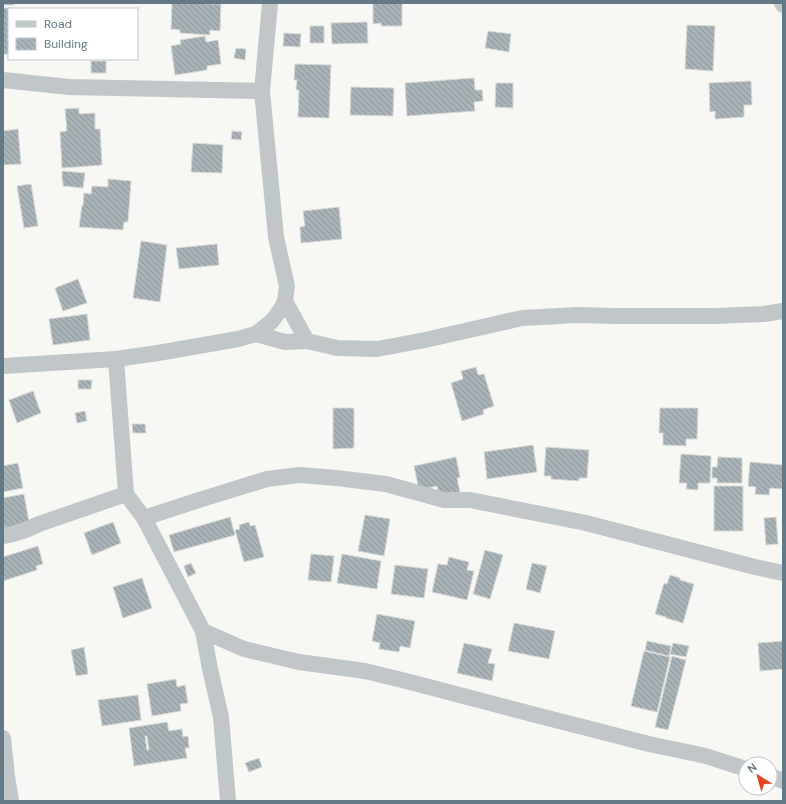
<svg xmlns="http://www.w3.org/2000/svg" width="786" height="804" font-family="'DM Sans',sans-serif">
<defs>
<pattern id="building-back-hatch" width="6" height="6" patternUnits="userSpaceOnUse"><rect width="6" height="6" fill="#a8b2b7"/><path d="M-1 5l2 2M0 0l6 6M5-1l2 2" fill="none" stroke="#8c969a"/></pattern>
</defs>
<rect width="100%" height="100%" fill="#f7f7f3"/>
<g fill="url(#building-back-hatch)" stroke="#d8d8d6" fill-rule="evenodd">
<rect x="3" y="3" width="11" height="2"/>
<path d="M172 3 221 4 220 31 210 30V35L180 33V30L171 29Z"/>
<path d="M373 3H402V26H381V23L373 24Z"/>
<path d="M3 8H13V9H9V54H3Z"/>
<path d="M367 22 368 43 332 44 331 23Z"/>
<path d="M687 25 715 26 713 71 685 69Z"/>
<rect x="310" y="26" width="14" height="17"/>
<path d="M488 31 511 34 509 52 485 48Z"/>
<path d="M284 33 301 34 300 47 283 46Z"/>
<path d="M205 36 206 42 218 40 221 64 207 66V70L175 75 171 46 181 44 180 40Z"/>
<path d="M236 48 246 49 245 60 234 58Z"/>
<rect x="91" y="61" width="15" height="12"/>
<path d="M295 64 331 65 329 118 298 117 299 90H296L297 80H294Z"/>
<path d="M474 78 475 90H482L483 101 474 102 475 111 407 116 405 83Z"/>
<path d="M751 81 752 105H744V117L715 119V111L710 112 709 83Z"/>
<path d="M496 83H513V108L495 107Z"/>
<path d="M351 87 394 88 393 116 350 115Z"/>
<path d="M79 108V114L95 113V129H100L102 165 62 168 60 132 67 131 65 109Z"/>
<path d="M18 129 21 164 3 165V131Z"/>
<path d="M232 131 242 132 241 140 231 139Z"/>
<path d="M193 143 223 145 222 173 191 172Z"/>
<path d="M62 171 85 173 83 188 63 186V181H62Z"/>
<path d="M108 179 131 181 128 222H124L123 230 79 227 82 205 83 206 84 193 91 194 92 186 108 187Z"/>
<path d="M31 184 38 226 24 228 17 186Z"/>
<path d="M339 207 342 239 301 243 300 227 305 226 303 211Z"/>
<path d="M141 241 167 245 160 302 133 298Z"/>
<path d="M217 244 219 265 179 269 176 248Z"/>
<path d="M78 279 87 303 63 311 55 288Z"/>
<path d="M87 314 90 340 53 345 49 319Z"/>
<path d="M476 367 478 375 484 374 494 406 483 410 484 414 462 421 451 383 463 379 461 371Z"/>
<path d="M78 380H92L91 389H78Z"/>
<path d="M33 391 41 413 17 423 9 400Z"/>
<path d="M333 408H354V448L333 449Z"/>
<path d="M660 408H698L697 439H686V446L663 445V433H659Z"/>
<path d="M85 411 87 421 77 423 75 413Z"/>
<path d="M132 424H145L146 433H133Z"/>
<path d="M533 445 537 472 487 479 484 452Z"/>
<path d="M546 447 589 450 587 478H579V481L551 479V476H544Z"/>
<path d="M681 454 711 456 710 483H698V490L686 489 687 483H679Z"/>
<path d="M456 457 460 477 457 478 460 492 439 496 437 486 419 490 414 466Z"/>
<path d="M718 457 742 458V483H717V478H712V467H717Z"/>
<path d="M750 462 783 465 782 489 770 488 769 495 755 494 756 487 748 486Z"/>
<path d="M18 463 23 488 3 492V466Z"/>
<rect x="714" y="486" width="29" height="45"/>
<path d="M24 494 30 528 5 532 3 521V498Z"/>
<path d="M365 515 390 519 384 556 358 551Z"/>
<path d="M230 517 235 535 174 552 169 535Z"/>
<path d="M776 517 778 544 766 545 764 518Z"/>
<path d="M113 522 121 543 92 555 84 533Z"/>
<path d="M249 522 250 526 255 525 264 557 244 562 235 530 240 529 239 525Z"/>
<path d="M38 546 43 564 36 566 37 570 3 581V557Z"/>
<path d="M485 550 503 555 490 599 473 594Z"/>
<path d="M311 554 334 556 331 582 308 580Z"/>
<path d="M342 554 381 561 377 589 337 583Z"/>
<path d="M449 557 469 562 467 570 474 571 467 600 432 592 438 564 447 565Z"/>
<path d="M191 563 196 573 188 577 184 566Z"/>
<path d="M532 563 547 566 540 593 526 589Z"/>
<path d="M395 565 428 569 424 598 391 594Z"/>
<path d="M670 575 680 578V580L694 584 683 623 666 618V617L655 614 664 583 667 584Z"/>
<path d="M142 578 152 608 123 618 113 587Z"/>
<path d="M377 614 415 621 410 648 400 646 399 652 379 649 380 643 372 641Z"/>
<path d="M514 623 555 631 549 659 508 651Z"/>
<path d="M647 641 671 646 669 656 645 650Z"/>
<path d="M783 641V669L760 671 758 643Z"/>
<path d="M464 643 492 649 488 663 495 664 492 681 457 673Z"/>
<path d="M673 643 689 646 686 657 670 654Z"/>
<path d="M84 647 88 674 76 676 71 650Z"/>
<path d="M644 651 670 657 657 712 631 706Z"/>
<path d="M672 656 686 660 668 730 655 727Z"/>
<path d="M176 679 177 687 185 685 188 703 180 704 181 711 152 716 147 684Z"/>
<path d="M138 695 141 720 102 726 98 700Z"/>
<path d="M167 722 169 731 182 729 183 737 188 736 189 748H185L187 758 134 766 129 728ZM145 736H147L149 750H147Z"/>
<path d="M259 758 262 767 249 772 245 763Z"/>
</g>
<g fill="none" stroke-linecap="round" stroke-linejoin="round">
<g stroke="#c1c7c9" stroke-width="16">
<path d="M782 3 783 5"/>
<path d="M3 80 69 87 262 91"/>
<path d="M285 301 307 341 337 348 377 349 425 340 522 318 578 315 616 316H716L764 314 783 311"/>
<path d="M256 334 285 342 307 341"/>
<path d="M3 366 116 359"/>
<path d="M144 518 199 500 267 479 300 475 336 478 386 484 444 500H470L586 523 755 567 783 573"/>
<path d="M3 536C16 534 27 530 39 524L126 494"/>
<path d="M203 631 244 649 299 662 365 671 410 682 532 714 649 744 706 756 746 769"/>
<path d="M3 738 7 776 11 801"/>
<path d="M770 776 783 781"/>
<path d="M228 801 221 717 210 669 203 631 144 518 126 494 116 359 158 353 238 339 256 334 272 321 281 309 285 301 287 286 276 237 262 91 270 3"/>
</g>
</g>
<rect width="786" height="804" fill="none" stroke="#647985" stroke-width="8"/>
<rect x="8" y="8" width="130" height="52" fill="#ffffff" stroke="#c1c9ce"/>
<rect x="16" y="21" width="20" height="6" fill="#c1c7c9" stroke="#c1c9ce"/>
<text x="44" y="28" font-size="12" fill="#647985">Road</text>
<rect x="16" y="38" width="20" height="12" fill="url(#building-back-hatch)" stroke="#c1c9ce"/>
<text x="44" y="48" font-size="12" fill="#647985">Building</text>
<g transform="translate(758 776) rotate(323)"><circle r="19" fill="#ffffff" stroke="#c1c9ce"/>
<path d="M0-3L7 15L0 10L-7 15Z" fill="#e94221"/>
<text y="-6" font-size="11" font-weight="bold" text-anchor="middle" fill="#647985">N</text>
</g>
</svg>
